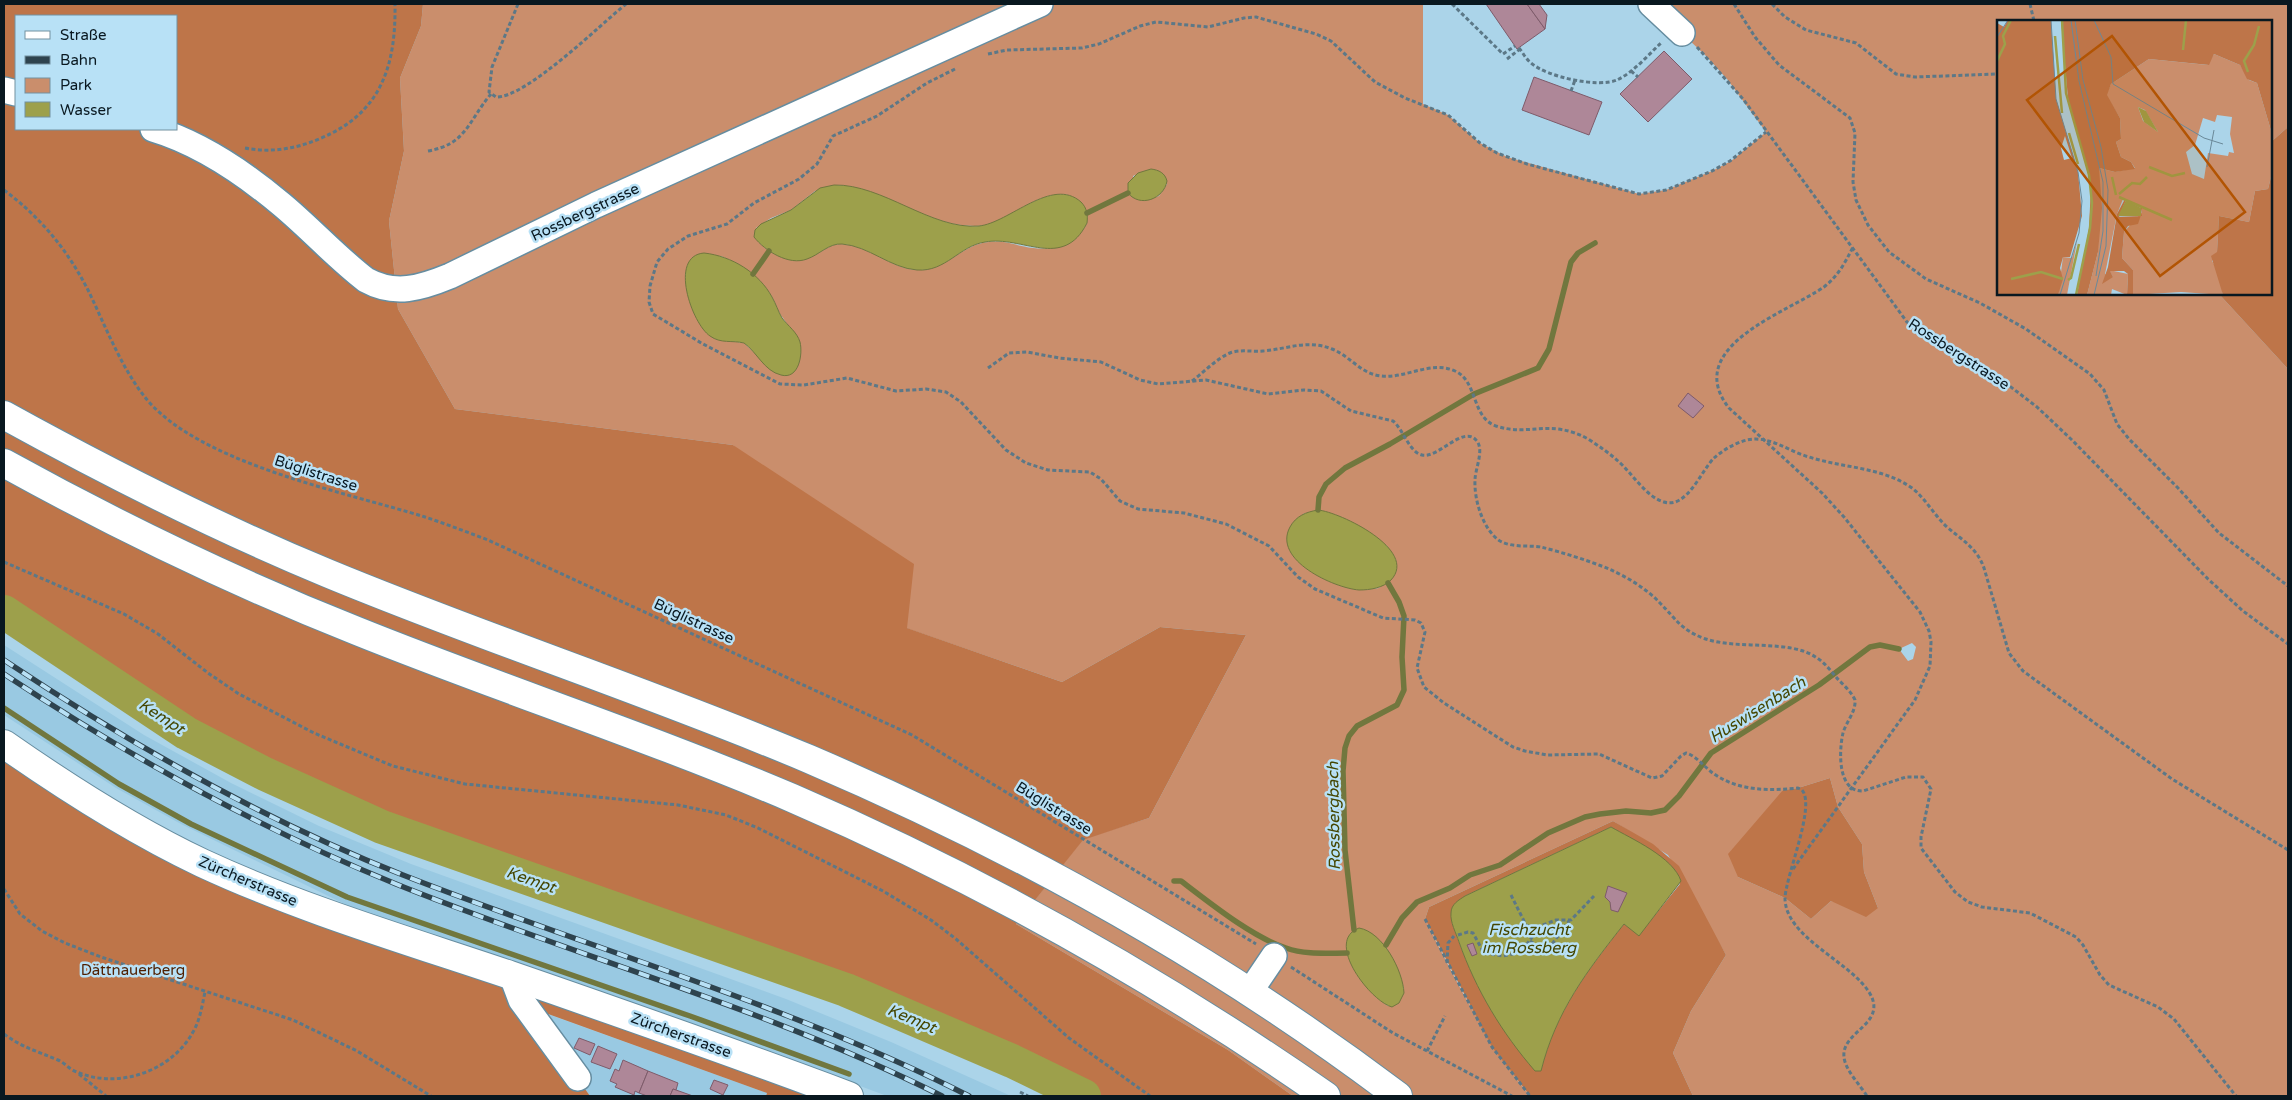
<svg xmlns="http://www.w3.org/2000/svg" width="2292" height="1100" font-family="'Varela Round',sans-serif">
<rect width="100%" height="100%" fill="#abd4e9"/>
<g fill="#99c9e2">
<path d="M4 645 144 735 231 783 319 826 411 864 786 999 891 1042 1011 1096H887L693 1024 355 909 181 824 116 788 4 715Z"/>
<path d="M525 1006 767 1093 766 1096H590Z"/>
</g>
<path fill="#ca8e6c" fill-rule="evenodd" d="M423 4H1423V104L1448 115 1480 143 1507 157 1639 194 1666 190 1712 171 1731 161 1766 132 1727 79 1706 56 1651 4H2288V127L2271 142V21H1998V294H2219L2288 369V1096H1693L1673 1053 1691 1011 1726 955 1668 855 1613 821 1429 907 1425 919C1456 981 1486 1042 1530 1096H1293L1228 1050 1016 924 1083 839 1149 818 1246 635 1160 627 1062 682 906 628 733 445 455 409 398 309 389 221 404 151 400 78 421 26ZM1151 169 1167 184 1159 196 1142 201 1133 176ZM839 185C886 190 927 226 975 226 1009 226 1032 190 1068 195L1087 223C1077 243 1055 251 1033 248 1017 246 1005 240 989 242 961 244 946 272 916 270 890 268 868 245 841 244 832 244 824 250 817 254 797 265 774 258 759 242L756 228 771 218 791 210 815 191ZM721 256C742 265 760 277 772 297 776 304 778 312 783 318 794 336 805 338 799 363L776 373 744 343 715 339 690 301 685 273ZM1318 510 1387 546 1396 560 1379 588C1357 592 1340 586 1321 577L1303 514ZM1912 643 1916 647 1913 659 1908 661 1899 649ZM1830 778 1838 807 1862 844 1864 872 1878 908 1831 901 1811 919 1785 898 1738 877 1783 790 1798 788ZM1348 941 1386 946 1404 988 1388 1006C1371 995 1346 961 1348 941Z"/>
<g fill="#be7549" fill-rule="evenodd">
<path d="M4 4H423L421 26 400 78 404 151 389 221 398 309 455 409 733 445 914 564 907 628 1062 682 1160 627 1246 635 1149 818 1083 840 1016 924 1228 1050 1293 1096H1102L1017 1052 872 989 683 926 415 829 238 750 27 620 4 610ZM16 16H176V129H16Z"/>
<path d="M2288 127V369L2219 294H2271V142Z"/>
<path d="M4 744 134 827 849 1096H766L767 1093 526 1006 590 1096H4Z"/>
<path d="M1830 778 1838 807 1862 844 1864 872 1878 908 1866 917 1831 901 1811 919 1785 898 1738 877 1728 854 1783 790 1798 788Z"/>
<path d="M1613 821 1653 844 1679 866 1726 955 1691 1011 1673 1053 1693 1096H1530L1492 1047 1425 919 1429 907ZM1611 827 1660 857 1671 866 1680 884 1639 935 1624 924C1587 971 1556 1011 1541 1070L1536 1071C1497 1027 1470 978 1452 922L1465 896Z"/>
</g>
<g fill="#9da04b" stroke="#71773e">
<path d="M1151 169C1159 170 1165 173 1167 181 1164 199 1140 208 1128 193V183L1138 173Z"/>
<path d="M834 185C883 184 931 230 979 226 1009 223 1052 176 1081 202 1087 208 1088 215 1087 223 1063 271 1022 235 985 242 959 246 946 272 917 270 890 268 869 246 842 244 829 243 819 255 807 259 789 266 765 251 754 237L755 230 761 224 791 210 820 188Z"/>
<path d="M704 253C732 256 759 273 772 297 776 304 778 311 782 318 788 326 797 332 800 342 803 354 799 380 781 375 764 371 757 352 744 343 732 340 721 344 710 336 692 324 668 256 704 253Z"/>
<path d="M1318 510C1340 512 1419 550 1391 580 1383 588 1370 590 1359 590 1334 588 1272 560 1290 527 1296 516 1306 512 1318 510Z"/>
<path d="M1611 827C1632 839 1673 857 1681 881L1639 936 1624 924C1587 971 1556 1011 1541 1071H1535C1502 1033 1476 990 1459 942 1456 933 1450 922 1451 913 1451 904 1459 900 1465 896Z"/>
<path d="M1359 928C1383 932 1403 971 1404 993L1399 1003 1392 1007C1370 1001 1324 941 1359 928Z"/>
</g>
<g fill="none" stroke-linecap="round" stroke-linejoin="round">
<g stroke="#71773e" stroke-width="5.5">
<path d="M1087 213 1128 193"/>
<path d="M753 274 769 251"/>
<path d="M1318 510 1319 497 1326 484 1345 468 1390 444 1474 394 1538 368 1549 349 1571 262 1578 253 1595 243"/>
<path d="M4 708 119 784 191 824 347 897 690 1016 849 1074"/>
<path d="M1174 881H1181C1210 903 1252 937 1286 948 1305 955 1327 953 1347 953"/>
<path d="M1354 930 1345 850 1343 771 1345 748 1349 736 1357 726 1397 705 1404 690 1402 657 1404 616 1399 602 1388 583"/>
<path d="M1386 945 1402 918 1417 902 1450 888 1470 875 1500 865 1548 833 1585 817 1600 814 1626 811 1651 813 1665 810 1679 796 1711 753 1819 685 1870 647 1880 645 1899 649"/>
</g>
<path stroke="#9da04b" stroke-width="34" d="M4 612 186 733 265 774 382 827 846 990 1012 1061 1084 1096"/>
</g>
<g fill="#ae8798" stroke="#7e5b6a">
<path d="M1486 4H1527L1545 29 1517 49Z"/>
<path d="M1527 4H1539L1547 15 1545 29Z"/>
<path d="M1664 51 1692 79 1648 122 1620 94Z"/>
<path d="M1534 77 1602 102 1589 135 1522 110Z"/>
<path d="M1688 393 1704 406 1693 418 1678 406Z"/>
<path d="M1608 886 1627 893 1618 912 1611 910 1610 902 1605 897Z"/>
<path d="M1473 943 1477 954 1472 956 1467 945Z"/>
<path d="M579 1038 595 1044 590 1055 574 1048Z"/>
<path d="M598 1046 617 1054 610 1069 591 1062Z"/>
<path d="M623 1060 648 1071 639 1093 635 1091 634 1095 615 1087 617 1084 610 1081 615 1069 619 1071Z"/>
<path d="M648 1071 678 1083 676 1090 673 1089 670 1096H647L639 1093Z"/>
<path d="M714 1080 728 1085 723 1095 710 1089Z"/>
<path d="M673 1089 676 1090 693 1096H670Z"/>
</g>
<g fill="none" stroke-linecap="round" stroke-linejoin="round">
<g stroke="#668da0" stroke-width="28">
<g id="minor">
<path d="M1651 4 1682 33"/>
<path d="M4 90 16 93"/>
<path d="M153 129C200 143 244 173 281 204 310 228 336 257 366 280 395 296 421 288 450 276L596 205 1040 4"/>
<path d="M512 976 521 1000 578 1078"/>
<path d="M1249 993 1274 956"/>
</g>
</g>
<g stroke="#668da0" stroke-width="30">
<path id="major" d="M4 744C67 788 132 830 202 863 301 909 406 940 510 975 623 1014 737 1054 849 1096"/>
</g>
<g stroke="#668da0" stroke-width="30">
<g id="highway">
<path d="M4 415C109 473 216 527 327 573 486 639 650 692 809 759 1017 848 1218 960 1398 1096"/>
<path d="M4 463C118 526 236 583 357 631 501 689 649 737 792 798 980 879 1158 979 1326 1096"/>
</g>
</g>
<g stroke="#5c7887" stroke-width="3" stroke-dasharray="4 2.5" stroke-linecap="butt">
<path d="M518 4 492 67 489 92 496 97C526 98 601 24 626 4"/>
<path d="M1452 4 1503 54 1515 46"/>
<path d="M1734 4 1755 37 1779 65 1850 118 1855 133 1853 182 1856 200 1868 225 1889 252 1926 279 1980 303 2026 329 2090 374 2104 390 2117 424 2129 439 2178 488 2219 533 2288 586"/>
<path d="M1772 4 1785 17 1806 30 1856 43 1896 74 1915 77 1998 74"/>
<path d="M2030 4 2034 21"/>
<path d="M1697 47 1743 99 1907 322 1934 342 2003 381 2037 407 2072 440 2208 579 2243 611 2288 644"/>
<path d="M1519 48C1523 53 1526 59 1531 63 1547 77 1598 88 1617 80 1634 72 1648 55 1662 42"/>
<path d="M988 54 1007 50 1082 48 1099 44 1140 26 1156 22 1208 27 1244 18 1256 17 1316 34 1331 41 1375 82 1405 98 1448 115 1480 143 1497 153 1527 164 1639 194 1666 190 1712 171 1730 161 1766 132"/>
<path d="M1507 59 1520 49"/>
<path d="M955 69 927 83 877 116 833 136 817 164 799 179 754 203 727 224 688 236 668 249 657 262 650 286 649 302 653 314 703 344 780 384 804 385 847 378 896 391 926 389 946 392 961 402 1006 450 1026 463 1048 470 1090 472 1101 479 1120 501 1138 509 1184 513 1226 524 1269 546 1298 577 1315 589 1383 618 1415 620 1421 623 1425 632 1417 668 1424 687 1444 703 1513 747 1525 751 1547 755 1599 754 1652 778 1662 776 1681 756 1686 753C1697 756 1705 768 1714 774 1739 791 1769 791 1798 788L1802 790C1816 806 1786 875 1785 898 1785 937 1849 961 1869 992 1889 1024 1841 1031 1844 1057 1845 1070 1861 1086 1867 1096"/>
<path d="M1631 71 1638 77"/>
<path d="M1571 91 1575 80"/>
<path d="M245 148C270 153 295 149 319 139 381 114 396 66 395 4"/>
<path d="M428 151C467 144 468 121 491 94"/>
<path d="M4 190C40 217 67 249 88 290 105 325 120 365 144 396 196 463 345 492 425 517 446 524 467 532 488 540L912 735 1256 944"/>
<path d="M988 368 1009 353 1027 352 1059 358 1101 362 1140 380 1158 384 1206 380 1268 394 1304 390 1321 391 1351 411 1393 421C1403 429 1409 452 1422 455 1438 459 1463 425 1476 440 1485 449 1475 469 1475 480 1474 500 1483 530 1500 541 1513 548 1528 545 1541 547 1561 552 1590 561 1609 569 1627 577 1647 589 1660 603 1676 619 1680 629 1703 638 1738 651 1789 638 1817 658 1825 663 1830 670 1836 677 1842 684 1851 691 1855 700 1856 712 1846 722 1843 733 1839 750 1837 792 1863 791L1906 777H1923L1931 789 1921 837V848L1955 892 1968 902 1982 907 2030 913 2076 937 2083 945 2100 975 2109 985 2158 1007 2174 1019 2236 1096"/>
<path d="M1192 381C1204 372 1216 359 1230 353 1240 349 1252 352 1263 351 1288 349 1307 339 1332 349 1350 356 1361 374 1381 376 1405 379 1431 360 1455 371 1478 381 1471 417 1496 426 1529 437 1550 418 1588 439 1599 446 1609 453 1618 461 1632 473 1646 497 1664 502 1687 509 1701 471 1714 458 1723 450 1735 443 1747 440 1769 435 1788 451 1809 457 1843 468 1882 467 1912 488 1926 499 1934 515 1947 527 1962 540 1977 548 1984 568L2009 653 2023 671 2172 779 2288 850"/>
<path d="M4 562 124 614 158 634 208 673 239 694 314 733 393 766 465 784 678 805 726 815 758 828 883 891 931 920 956 939 1069 1038 1150 1096"/>
<path d="M1793 869 1915 700 1930 666 1931 642 1929 631 1920 612 1844 517 1822 493 1729 408C1681 347 1788 312 1824 287 1838 276 1845 263 1853 247"/>
<path d="M4 889 20 914 42 931 65 943 101 957 293 1020 357 1051 431 1096"/>
<path d="M1511 895 1526 925 1536 930"/>
<path d="M1425 919 1492 1047 1530 1096"/>
<path d="M1458 935 1468 932 1473 933 1484 953 1503 956 1513 954 1525 947 1540 926 1556 920H1571L1594 896"/>
<path d="M1530 941 1540 948 1550 947 1569 921"/>
<path d="M1447 963 1448 943 1454 936"/>
<path d="M1291 967 1393 1033 1512 1096"/>
<path d="M4 1034C23 1048 37 1051 58 1060 65 1063 70 1070 77 1072 118 1090 172 1071 193 1032 200 1020 202 1006 205 992"/>
<path d="M1427 1051 1445 1016"/>
<path d="M79 1074 106 1096"/>
<path d="M1020 1092 1028 1096"/>
</g>
<use href="#minor" stroke="#fff" stroke-width="25"/>
<use href="#major" stroke="#fff" stroke-width="28"/>
<use href="#highway" stroke="#fff" stroke-width="28"/>
<g stroke="#2e434e" stroke-width="5.5">
<g id="rail">
<path d="M4 660C130 744 261 819 403 875 591 949 788 1004 969 1096"/>
<path d="M4 674C128 756 258 828 396 884 577 957 767 1008 942 1096"/>
</g>
</g>
<use href="#rail" stroke="#b8e1f6" stroke-width="4" stroke-dasharray="11" stroke-linecap="butt"/>
</g>
<g text-anchor="middle" stroke-width="5" stroke-linejoin="round" paint-order="stroke">
<g font-size="15" fill="#091820" stroke="#b8e1f6">
<text transform="translate(585 212) rotate(-25)" y="5">Rossbergstrasse</text>
<text transform="translate(1959 354) rotate(33)" y="5">Rossbergstrasse</text>
<text transform="translate(316 473) rotate(18)" y="5">Büglistrasse</text>
<text transform="translate(694 621) rotate(25)" y="5">Büglistrasse</text>
<text transform="translate(1054 808) rotate(32)" y="5">Büglistrasse</text>
<text transform="translate(248 881) rotate(23)" y="5">Zürcherstrasse</text>
<text transform="translate(681 1035) rotate(20)" y="5">Zürcherstrasse</text>
</g>
<g font-size="15" fill="#4f1f00" stroke="#b8e1f6">
<text x="133" y="975">Dättnauerberg</text>
</g>
<g font-size="16" font-style="italic" fill="#454600" stroke="#b8e1f6">
<text transform="translate(1757 709) rotate(-32)" y="6">Huswisenbach</text>
<text transform="translate(162 716) rotate(33)" y="6">Kempt</text>
<text transform="translate(1333 816) rotate(-91)" y="6">Rossbergbach</text>
<text transform="translate(531 879) rotate(19)" y="6">Kempt</text>
<text x="1529" y="935">Fischzucht<tspan x="1529" dy="18">im Rossberg</tspan></text>
<text transform="translate(912 1018) rotate(23)" y="6">Kempt</text>
</g>
</g>
<g transform="translate(1997 20)">
<rect width="275" height="275" fill="#abd4e9"/>
<path d="M217 34 243 45 252 60 260 63 275 114V153L271 169 258 171 252 202 222 196 220 233 215 241 222 252 226 275 184 272 136 275V250L125 238 127 212 145 192V188L126 179 120 194 108 254 116 257 112 250 131 254 130 275 115 269 114 275H90L101 232 102 148 118 152 138 148 134 142 124 137 119 122 124 119 123 98 109 75 114 64 152 39 211 45ZM141 87 148 90 161 112 146 101ZM220 95 235 97 233 114 237 133 232 132 231 136 211 133 207 159 195 154 189 132 198 125 206 98 218 102ZM80 221 70 275H61L66 237 75 238Z" fill="#ca8e6c" fill-rule="evenodd"/>
<path d="M11 0H54L59 79 81 152 85 196 73 237H66L63 248 66 259 61 275H0V3L7 7ZM68 116 75 138 67 140 64 128ZM64 0H275V114L260 63 250 59 243 45 217 34 212 45 152 39 114 64 110 75 123 98 124 119 119 122 124 137 134 142 138 149 118 152 102 148 105 188 101 232 90 275H80L92 208 94 165 71 78ZM275 153V275H226L214 236 220 232 222 196 252 202 258 171 271 169ZM128 179 145 188V192L141 204 131 206 127 212 125 238 136 250V275H130L131 254 127 251H113L116 257 105 264 111 247 120 194ZM129 180 144 188 145 196 122 197Z" fill="#be7549" fill-rule="evenodd"/>
<path d="M141 87 149 91 161 112 147 102ZM129 180 144 188V196H121Z" fill="#9da04b"/>
<path fill="none" stroke="#9da04b" stroke-width="2.5" d="M65 0 69 73 92 155 95 183 93 208 79 275M58 16 65 93M186 30 189 0M0 41 8 24 6 16 14 0M251 52 247 41 257 25 262 6M72 113 81 144M152 147 175 156 188 153M115 157 119 175M122 174 135 163 143 164 150 157M122 177 175 200M14 259 44 252 66 259M71 260 74 258 82 224"/>
<path fill="none" stroke="#6a8999" stroke-width="1" d="M54 0 59 79 81 152 85 181 82 213 63 275M74 0 82 61 106 162V211L99 256M78 0 86 60 104 127 111 170 109 226 97 275M97 0 114 37 116 64 207 118 226 124M0 17 11 0M210 147 217 110"/>
<path fill="#b25403" fill-opacity="0.15" stroke="#b25403" stroke-width="2.5" d="M115 16 248 192 163 256 30 80Z"/>
<rect width="275" height="275" fill="none" stroke="#091820" stroke-width="2.5"/>
</g>
<rect width="2292" height="1100" fill="none" stroke="#091820" stroke-width="10"/>
<rect x="15" y="15" width="162" height="115" fill="#b8e1f6" stroke="#7291a0"/>
<rect x="25" y="31" width="25" height="8" fill="#ffffff" stroke="#7291a0"/>
<text x="60" y="40" font-size="15" fill="#091820">Straße</text>
<rect x="25" y="56" width="25" height="8" fill="#2e434e" stroke="#7291a0"/>
<text x="60" y="65" font-size="15" fill="#091820">Bahn</text>
<rect x="25" y="78" width="25" height="15" fill="#ca8e6c" stroke="#7291a0"/>
<text x="60" y="90" font-size="15" fill="#091820">Park</text>
<rect x="25" y="102" width="25" height="15" fill="#9da04b" stroke="#7291a0"/>
<text x="60" y="115" font-size="15" fill="#091820">Wasser</text>
</svg>
